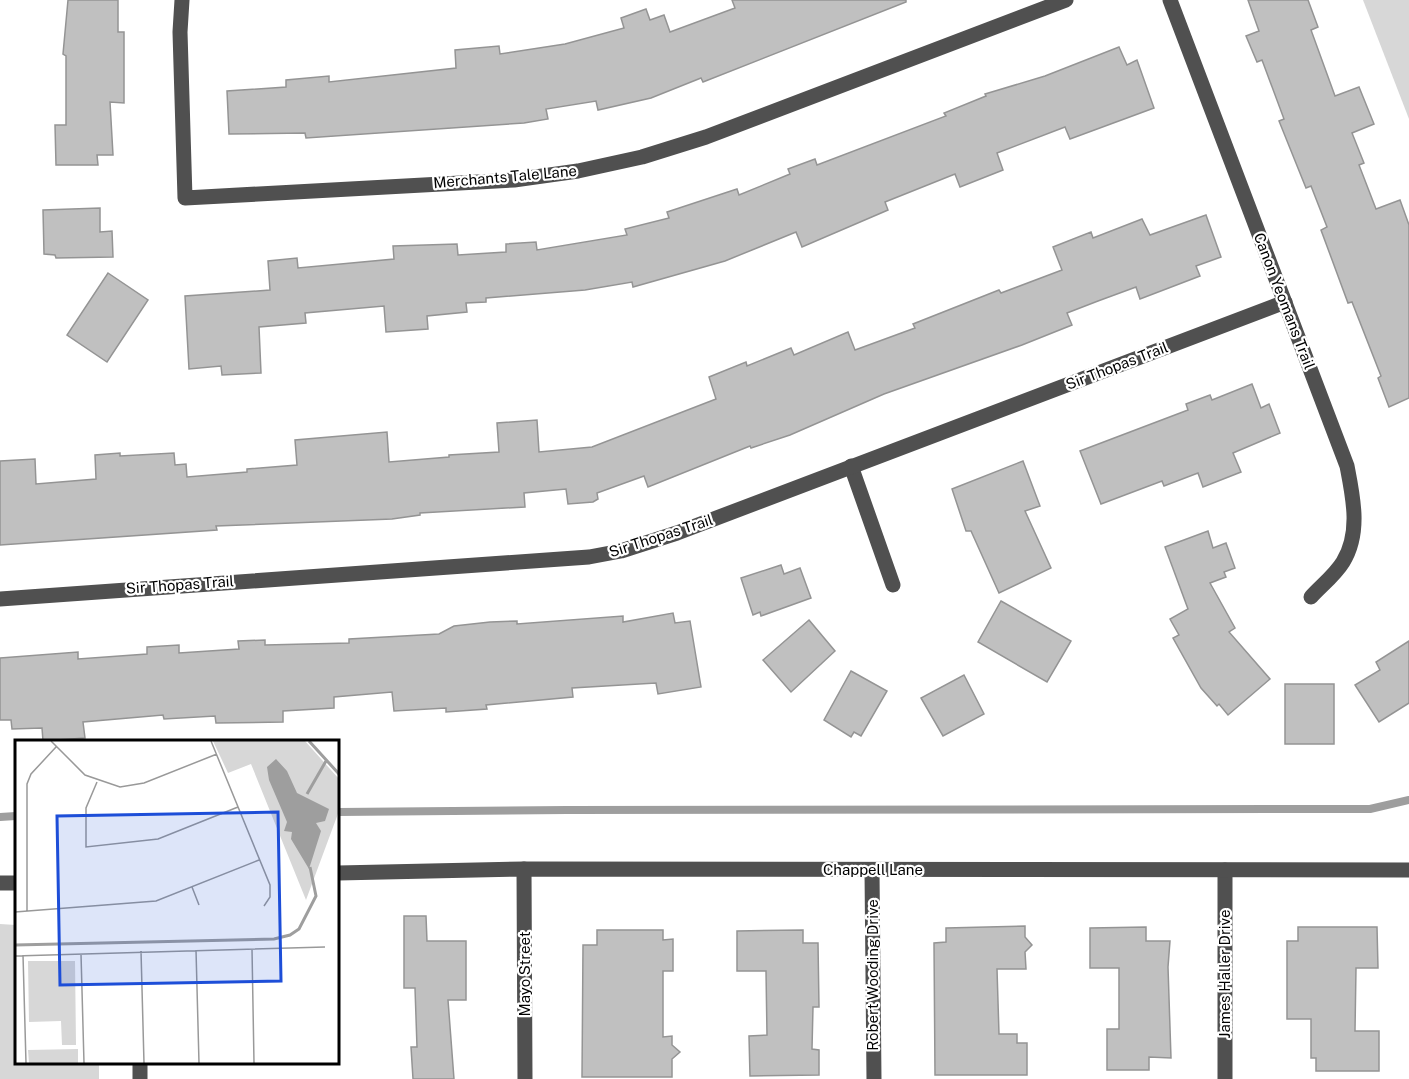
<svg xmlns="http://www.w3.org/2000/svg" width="1409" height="1079" font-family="'Public Sans',sans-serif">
<rect width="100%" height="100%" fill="#fff"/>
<g fill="#d7d7d7">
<path d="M1363 0H1409V119Z"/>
<path d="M0 924 16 925V1062L99 1063V1079H0Z"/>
</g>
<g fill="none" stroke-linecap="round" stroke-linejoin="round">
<g stroke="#9e9e9e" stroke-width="8">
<path d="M338 812 567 810 1370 809 1409 800"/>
<path d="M0 817 16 816"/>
</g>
</g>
<g fill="#c0c0c0" stroke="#949494" stroke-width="1.5">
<path d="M68 0H118V32H124V103L110 102 113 155H97L98 165H56L55 125H66V56L63 54Z"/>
<path d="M732 0H906V2L703 82 701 78 651 98 598 110 596 101 546 109 548 119 524 123 306 138 305 133 229 134 227 91 286 87V80L329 76V82L456 68 455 50 499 46 500 54 565 44 624 28 621 18 646 9 650 20 664 15 670 32 735 8Z"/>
<path d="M1248 0H1308L1318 27 1311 30 1335 96 1359 87 1374 124 1352 133 1364 163 1359 165 1376 209 1400 200 1409 225V398L1389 407 1378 378 1381 376 1352 302 1348 303 1321 230 1327 227 1311 186 1306 188 1279 121 1284 119 1262 60 1257 62 1246 36 1259 31Z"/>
<path d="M1119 47 1127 65 1137 60 1154 108 1070 139 1065 127 997 153 1003 170 960 187 955 174 885 202 888 210 802 247 796 232 725 261 633 287 632 282 585 290 486 298V302L466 303 467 312 427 316 428 329 386 332 384 306 305 313 306 323 259 327 261 373 222 375 221 366 189 369 185 296 270 290 268 261 297 258 298 268 394 259 393 246 457 244 458 255 506 252V244L536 242 537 250 627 235 625 229 669 218 667 212 737 189 739 195 790 174 788 169 815 159 817 165 946 116 944 113 986 96 985 94 1045 76Z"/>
<path d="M100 208V232L112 231 113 257 56 258 55 255 44 254 43 210Z"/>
<path d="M1206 215 1221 257 1196 266 1200 276 1140 299 1136 287 1098 301 1067 313 1072 325 1022 345 884 394 790 435 751 448 750 446 648 487 644 476 597 493 598 499 593 502 568 504 566 489 524 493 525 507 420 513V515L392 519 216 526 217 530 0 545V461L35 459 36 484 96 479 95 455 120 453V456L174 453 175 465 186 464 187 477 247 472V469L297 465 295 440 387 432 389 462 449 457V455L499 452 497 423 537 420 539 452 592 447 716 399 709 377 746 362 747 366 791 348 794 355 848 332 855 350 915 328 913 324 999 290 1001 293 1062 270 1053 247 1091 232 1093 238 1142 219 1150 235Z"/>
<path d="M108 273 148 300 107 362 67 335Z"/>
<path d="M1252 384 1261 408 1269 404 1280 433 1233 453 1241 472 1203 487 1198 473 1164 486 1162 481 1101 504 1080 451 1188 410 1186 404 1210 395 1212 400Z"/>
<path d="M1023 461 1040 506 1025 511 1051 568 999 593 971 531H966L952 489Z"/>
<path d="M1208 531 1213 548 1226 543 1235 568 1224 572 1226 577 1210 583 1235 628 1229 632 1270 679 1228 715 1219 704 1217 706 1201 688 1173 638 1179 635 1170 619 1188 609 1165 547Z"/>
<path d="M781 565 784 574 800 568 811 598 761 616 760 612 753 615 741 578Z"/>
<path d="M1001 601 1071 641 1047 682 978 642Z"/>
<path d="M673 613 675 623 690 621 701 687 658 694 656 683 572 688 573 697 486 705 487 709 446 712V708L394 711 392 692 334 697V708L283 711V722L216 723 215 716 164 719 163 715 83 722 85 738 43 741 42 728 12 729 11 720H0V658L78 652V659L147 654V647L179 645V653L239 649 238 641 265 640V645L349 643V639L439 634 454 626 490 622 517 621V624L623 616V622Z"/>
<path d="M809 620 835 651 791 692 763 660Z"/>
<path d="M1409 641V703L1379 722 1355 685 1380 670 1376 662Z"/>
<path d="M851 671 887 691 861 736 854 732 851 737 824 720Z"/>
<path d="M964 675 984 714 943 736 921 698Z"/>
<rect x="1285" y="684" width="49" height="60"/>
<path d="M404 916H426L427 941H466V1000H448L454 1079H413L411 1047H417L415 988H404Z"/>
<path d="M1025 926V937L1032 945 1025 952 1026 969H997L999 1034H1017V1043H1027V1075H935L934 943 946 942V928Z"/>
<path d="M1146 927V941H1170L1168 967 1171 1058 1149 1057V1070H1107V1029H1119V968H1090V928Z"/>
<path d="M1298 927H1377L1378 968H1356L1355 1031H1379V1071H1316V1058H1311V1019H1287V941H1298Z"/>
<path d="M597 930H663V940L673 939V971H663V1037L672 1036V1045L680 1052 672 1059V1077H582L583 945H597Z"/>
<path d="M803 930V943H818L819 1007H813L812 1049 819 1050V1075L750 1076 749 1036 767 1035 766 971H737V931Z"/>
</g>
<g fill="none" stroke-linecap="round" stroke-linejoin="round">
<g stroke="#505050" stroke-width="15">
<path d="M182 0 180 32 185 198 514 180 578 171 642 157 706 137 1066 0"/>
<path d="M1170 0 1347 466C1353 497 1361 533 1343 562 1335 575 1321 586 1311 597"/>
<path d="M851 466 893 585"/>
<path d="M0 599 589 557 621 551 677 533 1285 302"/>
<path d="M524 869 525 1079"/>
<path d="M1225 870V1079"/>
<path d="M872 871 874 1079"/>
<path d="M338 873 524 869 1409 870"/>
<path d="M0 883H16"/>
<path d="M140 1062V1079"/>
</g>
</g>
<g text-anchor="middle" stroke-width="4.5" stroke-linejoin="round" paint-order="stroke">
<g font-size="15" fill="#000" stroke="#fff">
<text transform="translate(505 177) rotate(-5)" y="5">Merchants Tale Lane</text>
<text transform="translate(1284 301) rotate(69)" y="5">Canon Yeomans Trail</text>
<text transform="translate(1117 366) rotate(-21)" y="5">Sir Thopas Trail</text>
<text transform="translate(661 536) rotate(-18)" y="5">Sir Thopas Trail</text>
<text transform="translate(180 585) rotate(-4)" y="5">Sir Thopas Trail</text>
<text x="873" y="875">Chappell Lane</text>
<text transform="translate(525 974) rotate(-90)" y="5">Mayo Street</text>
<text transform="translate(1225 974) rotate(-90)" y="5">James Haller Drive</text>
<text transform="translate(873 975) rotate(-90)" y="5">Robert Wooding Drive</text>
</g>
</g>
<g transform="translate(15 740)">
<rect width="324" height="324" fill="#fff"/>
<path d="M198 1H290L324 39V71L291 160 236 24 213 33ZM13 221H60L61 305H47L46 281 14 282ZM63 309V323H14L13 310Z" fill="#d7d7d7"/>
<path d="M261 19 272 31 282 53 314 69 310 81 301 83 306 91 294 129 276 99 277 92 269 91 272 82 254 40 252 27Z" fill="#9e9e9e"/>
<path fill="none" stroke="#9e9e9e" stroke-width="3" d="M294 1 324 34M292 54 311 21M0 205 259 199 275 195 284 189 301 156 295 127"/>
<path fill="none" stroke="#999" stroke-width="1.5" d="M36 1 70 35 105 47 129 43 202 14M196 1 255 145V157L249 166M82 42 71 68V107L143 99 223 67M177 147 184 165M12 171V44L16 34 41 7M0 172 141 161 244 120M237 209 239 323M181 210 184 323M126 211 129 323M66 214 69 323M8 215 11 323M0 216 310 207"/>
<path fill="#1d4ed8" fill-opacity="0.15" stroke="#1d4ed8" stroke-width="3" d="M263 72 266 241 45 245 42 76Z"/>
<rect width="324" height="324" fill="none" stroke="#000" stroke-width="3"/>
</g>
</svg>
